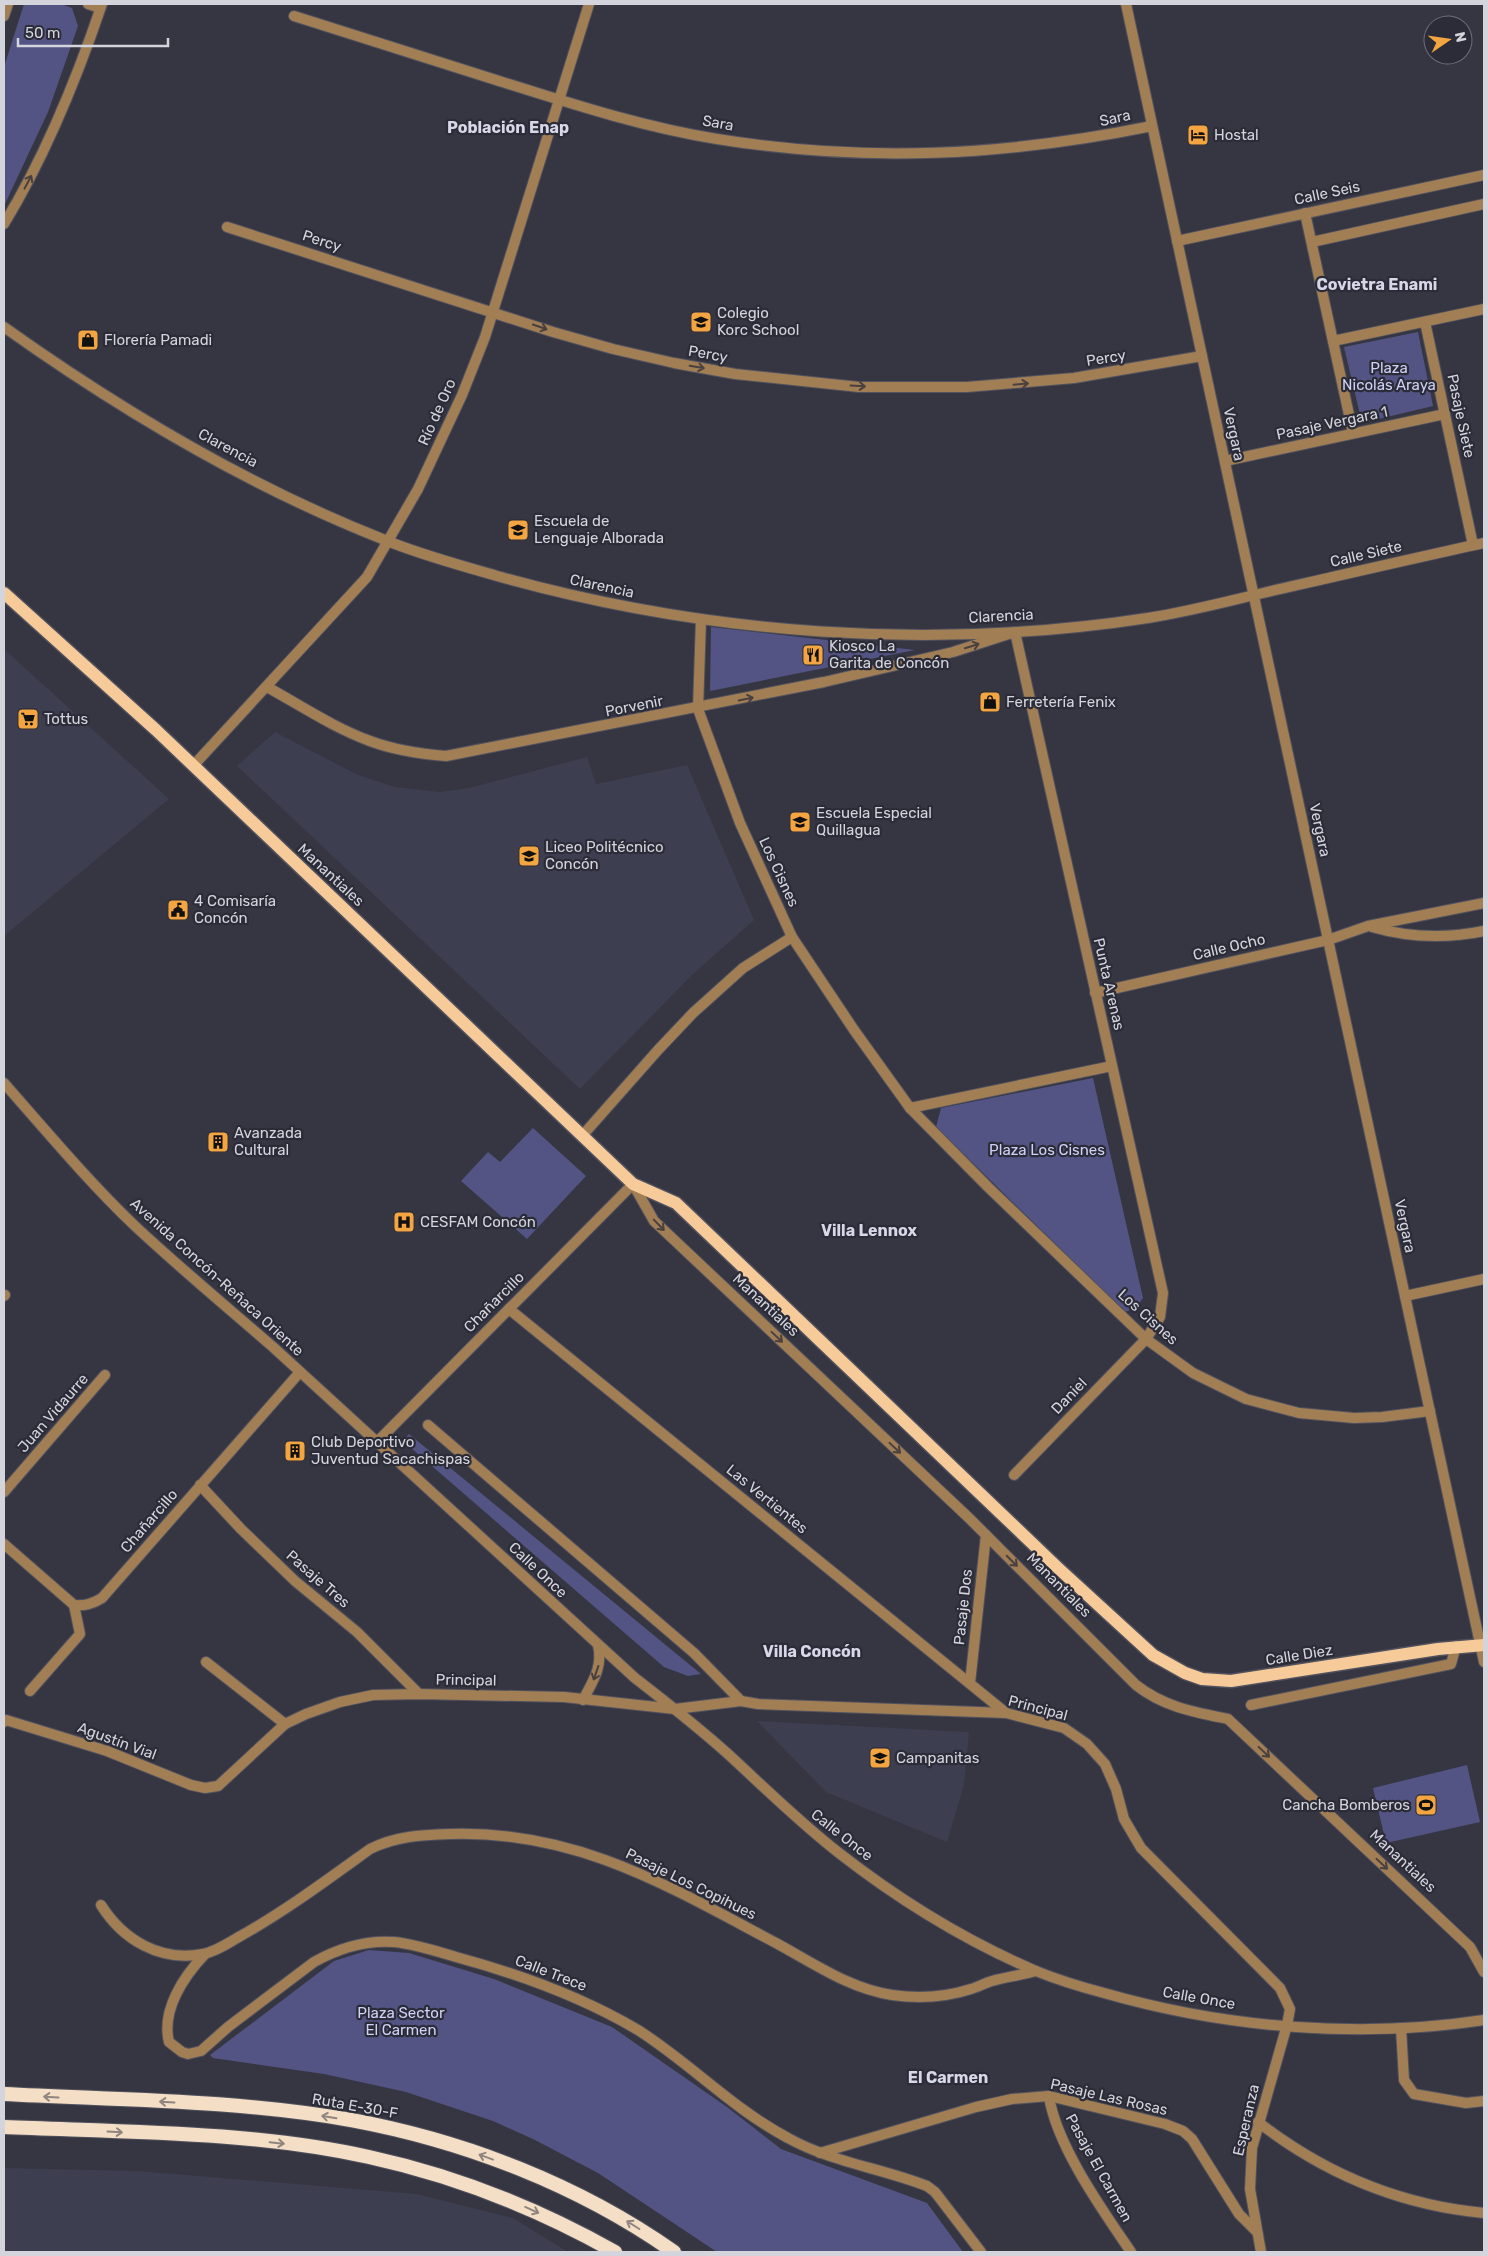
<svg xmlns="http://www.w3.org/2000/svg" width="1488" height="2256" font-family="Rubik,sans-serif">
<rect width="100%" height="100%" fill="#353642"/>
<g fill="#3d3e50">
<path d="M4 649 169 799 4 936Z"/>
<path d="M275 732 358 775 395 787 439 792 469 788 587 757 596 784 687 765 754 920 691 976 580 1089 237 766Z"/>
<path d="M757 1721 969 1732 964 1785 947 1842 826 1792Z"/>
<path d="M4 2168 137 2171 417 2194 513 2218 568 2252H4Z"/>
</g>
<g fill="#535484">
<path d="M24 4H61L72 8 78 26 48 112 4 206V67Z"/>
<path d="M1418 332 1433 406 1362 423 1344 347Z"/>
<path d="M711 627 915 650 710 691Z"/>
<path d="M1093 1078 1143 1298 1136 1308 1125 1312 936 1127 941 1108Z"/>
<path d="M533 1128 586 1176 527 1239 461 1181 488 1152 500 1162Z"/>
<path d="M409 1434 701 1674 688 1676 664 1667 403 1441Z"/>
<path d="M1467 1765 1480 1822 1386 1843 1373 1788Z"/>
<path d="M369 1950 409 1953 494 1979 612 2027 727 2107 781 2149 927 2203 963 2252H717L598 2173 535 2140 493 2121 406 2092 324 2074 213 2058 210 2055 334 1961Z"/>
</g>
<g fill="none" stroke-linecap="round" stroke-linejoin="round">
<g stroke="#51525e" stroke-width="12">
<g id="minor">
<path d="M88 4 100 8"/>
<path d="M4 16 8 4"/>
<path d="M294 16C361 37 428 59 496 80 569 103 642 127 717 139 866 163 1005 156 1152 126"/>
<path d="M1305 213 1353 433"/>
<path d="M4 224C46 155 76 81 102 4"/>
<path d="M227 227 553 332 613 349 674 363 735 374 859 387H967L1074 378 1202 356"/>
<path d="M1177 241 1484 175"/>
<path d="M1312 242 1484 204"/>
<path d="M1425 322 1473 545"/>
<path d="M1333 341 1484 309"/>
<path d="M1225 461 1445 414"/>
<path d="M701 619 698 709 740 823 792 937 854 1030 910 1108 988 1187 1146 1339 1193 1373 1246 1399 1299 1413 1354 1418 1382 1417 1430 1411"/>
<path d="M267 687C300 705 334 728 370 741 394 750 420 754 446 756L824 682 953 652 1015 632 1163 1293 1160 1317 1146 1339 1014 1475"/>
<path d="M193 766 367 577 418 489 462 395 485 337 589 4"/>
<path d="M1372 927C1410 938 1445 939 1484 931"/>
<path d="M1095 993 1328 940 1368 926 1484 903"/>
<path d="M910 1108 1112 1066"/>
<path d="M582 1136 658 1050 693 1013 743 968 792 937"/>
<path d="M4 1296 5 1295"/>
<path d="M1405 1296 1484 1279"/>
<path d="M509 1309 1006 1713"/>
<path d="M428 1425 694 1653 741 1701"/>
<path d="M377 1442 633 1184"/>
<path d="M200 1485 241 1529 295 1581 357 1632 419 1694"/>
<path d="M4 1492 105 1375"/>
<path d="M4 1544 74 1605C85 1606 92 1604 102 1598L300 1372"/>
<path d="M206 1662 285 1724"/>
<path d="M970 1683 986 1535"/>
<path d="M30 1691 80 1634 74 1605"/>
<path d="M1251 1705 1451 1664 1456 1646"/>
<path d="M4 1722 6 1720 107 1751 191 1785 205 1788 218 1786 285 1724 306 1714 340 1702 373 1695 419 1694 564 1697 675 1709 741 1701 758 1704 1006 1713 1064 1728 1087 1744 1105 1764 1116 1789 1124 1819 1141 1848 1280 1988 1290 2009 1287 2025"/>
<path d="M101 1905C123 1940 160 1962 203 1954 215 1952 227 1944 237 1938 284 1912 327 1880 370 1849 396 1836 421 1835 450 1834 577 1830 668 1886 776 1943 813 1963 850 1989 892 1995 919 1999 946 1997 971 1989 978 1987 985 1983 992 1981 1007 1977 1022 1975 1036 1971"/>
<path d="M205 1954C184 1976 161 2010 169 2042L182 2052 188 2054 201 2051 228 2027 314 1962C339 1948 366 1940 394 1942 415 1944 436 1951 456 1957 519 1974 582 1997 638 2030 690 2063 733 2109 788 2138 831 2162 881 2168 927 2186L935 2192 981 2252"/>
<path d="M1401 2028 1404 2080 1414 2094 1466 2103 1484 2101"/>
<path d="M1049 2096C1056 2145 1103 2211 1131 2252"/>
<path d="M1258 2122C1325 2174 1399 2205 1484 2213"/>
<path d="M820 2153 976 2107 1012 2099 1049 2096 1165 2124 1183 2131 1192 2139 1239 2214 1257 2232"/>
</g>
</g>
<g stroke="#51525e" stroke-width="12">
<g id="tertiary">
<path d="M1126 4 1484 1662"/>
<path d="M4 327C122 411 250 487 385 540 421 555 460 565 497 576 708 635 932 651 1148 618 1187 612 1225 602 1263 593 1337 576 1410 559 1484 543"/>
<path d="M4 1083C47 1132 89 1182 135 1226 180 1268 227 1307 273 1347L635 1678C666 1702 698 1727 728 1754 764 1787 799 1822 839 1853 898 1899 966 1941 1036 1971 1058 1980 1081 1987 1104 1993 1226 2028 1359 2039 1484 2020"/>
<path d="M633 1184 654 1221 969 1518 1136 1685C1164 1707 1194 1712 1228 1719L1470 1947 1484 1972"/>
<path d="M583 1700C593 1681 603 1667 598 1645"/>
<path d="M1261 2252 1250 2189 1252 2148 1287 2025"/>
</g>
</g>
<g stroke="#51525e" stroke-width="15">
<path id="primary" d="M4 593 156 730 633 1184 676 1203 1058 1568 1153 1655 1185 1673 1202 1679 1231 1681 1438 1649 1484 1645"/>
</g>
<g stroke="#51525e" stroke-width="16">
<g id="trunk">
<path d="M4 2094C119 2100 237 2100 351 2120 465 2141 579 2185 674 2252"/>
<path d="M4 2127C123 2132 252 2131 369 2157 456 2176 537 2208 615 2252"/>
</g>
</g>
<use href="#minor" stroke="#a27e55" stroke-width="10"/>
<use href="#tertiary" stroke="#a27e55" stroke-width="10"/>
<use href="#primary" stroke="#f7ca99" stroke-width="12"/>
<use href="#trunk" stroke="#f4dec6" stroke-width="14"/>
</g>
<defs><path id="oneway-shaft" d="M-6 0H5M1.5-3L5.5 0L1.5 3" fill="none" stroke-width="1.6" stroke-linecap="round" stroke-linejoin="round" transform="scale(1.25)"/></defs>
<g stroke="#49403f">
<use href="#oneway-shaft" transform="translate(28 182) rotate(-62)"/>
<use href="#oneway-shaft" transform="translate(540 327) rotate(19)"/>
<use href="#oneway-shaft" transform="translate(697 367) rotate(10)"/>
<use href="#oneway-shaft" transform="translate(1021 384) rotate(-5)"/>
<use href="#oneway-shaft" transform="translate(858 386) rotate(3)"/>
<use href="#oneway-shaft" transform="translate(972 646) rotate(-17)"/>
<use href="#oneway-shaft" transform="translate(746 699) rotate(-12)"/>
<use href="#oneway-shaft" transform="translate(659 1225) rotate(46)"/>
<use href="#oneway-shaft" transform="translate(777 1337) rotate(43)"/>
<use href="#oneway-shaft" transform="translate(895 1448) rotate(43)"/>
<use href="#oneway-shaft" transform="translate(1012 1561) rotate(45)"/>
<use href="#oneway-shaft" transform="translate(596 1673) rotate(109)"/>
<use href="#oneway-shaft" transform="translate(1264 1752) rotate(43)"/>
<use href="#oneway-shaft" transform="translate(1382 1864) rotate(43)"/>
</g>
<g stroke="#90857f">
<use href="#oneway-shaft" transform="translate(51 2097) rotate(-177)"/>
<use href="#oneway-shaft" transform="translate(167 2102) rotate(-177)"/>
<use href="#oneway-shaft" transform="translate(329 2117) rotate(-171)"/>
<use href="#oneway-shaft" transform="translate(115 2132) rotate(3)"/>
<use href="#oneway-shaft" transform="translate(277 2143) rotate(6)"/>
<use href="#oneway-shaft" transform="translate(486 2157) rotate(-160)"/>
<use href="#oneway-shaft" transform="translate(532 2210) rotate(24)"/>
<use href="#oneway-shaft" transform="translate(633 2225) rotate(-148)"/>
</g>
<defs>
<g id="hotel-square" transform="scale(1.125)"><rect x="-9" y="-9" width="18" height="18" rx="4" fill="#f2a541" stroke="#2b2c38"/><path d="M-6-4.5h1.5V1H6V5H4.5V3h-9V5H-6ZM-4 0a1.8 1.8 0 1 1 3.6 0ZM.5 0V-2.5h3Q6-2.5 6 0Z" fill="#111"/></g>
<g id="school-square" transform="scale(1.125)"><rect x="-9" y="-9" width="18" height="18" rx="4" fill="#f2a541" stroke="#2b2c38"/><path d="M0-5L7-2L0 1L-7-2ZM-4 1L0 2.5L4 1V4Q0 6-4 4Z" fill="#111"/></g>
<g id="shop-square" transform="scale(1.125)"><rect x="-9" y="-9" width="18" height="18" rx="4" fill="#f2a541" stroke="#2b2c38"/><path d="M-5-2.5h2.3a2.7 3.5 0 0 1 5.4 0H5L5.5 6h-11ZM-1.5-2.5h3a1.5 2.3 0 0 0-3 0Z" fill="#111"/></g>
<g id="restaurant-square" transform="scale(1.125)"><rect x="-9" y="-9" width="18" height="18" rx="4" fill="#f2a541" stroke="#2b2c38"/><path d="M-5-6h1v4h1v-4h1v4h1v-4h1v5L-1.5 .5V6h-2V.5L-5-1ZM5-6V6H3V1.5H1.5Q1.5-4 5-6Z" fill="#111"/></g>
<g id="supermarket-square" transform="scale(1.125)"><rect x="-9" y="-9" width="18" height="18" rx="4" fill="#f2a541" stroke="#2b2c38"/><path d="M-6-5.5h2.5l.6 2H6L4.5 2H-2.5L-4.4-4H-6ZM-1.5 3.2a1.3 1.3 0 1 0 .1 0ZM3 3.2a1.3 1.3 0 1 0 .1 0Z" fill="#111"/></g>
<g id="civic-square" transform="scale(1.125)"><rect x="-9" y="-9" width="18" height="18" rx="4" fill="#f2a541" stroke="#2b2c38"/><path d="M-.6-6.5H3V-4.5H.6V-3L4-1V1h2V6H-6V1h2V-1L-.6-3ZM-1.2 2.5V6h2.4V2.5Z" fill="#111"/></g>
<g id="building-square" transform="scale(1.125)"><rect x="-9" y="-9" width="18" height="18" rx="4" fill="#f2a541" stroke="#2b2c38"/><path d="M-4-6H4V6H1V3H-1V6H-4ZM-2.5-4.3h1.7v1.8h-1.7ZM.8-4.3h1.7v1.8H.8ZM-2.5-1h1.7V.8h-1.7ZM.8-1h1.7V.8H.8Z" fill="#111"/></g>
<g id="hospital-square" transform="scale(1.125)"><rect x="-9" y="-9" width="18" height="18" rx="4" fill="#f2a541" stroke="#2b2c38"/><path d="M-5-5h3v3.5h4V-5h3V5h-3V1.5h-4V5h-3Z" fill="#111"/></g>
<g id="stadium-square" transform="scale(1.125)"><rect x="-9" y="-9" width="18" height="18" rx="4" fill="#f2a541" stroke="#2b2c38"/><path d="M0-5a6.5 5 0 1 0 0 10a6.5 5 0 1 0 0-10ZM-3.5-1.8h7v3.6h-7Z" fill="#111"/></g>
</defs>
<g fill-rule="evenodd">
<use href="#hotel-square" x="1198" y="135"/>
<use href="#school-square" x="701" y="322"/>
<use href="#shop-square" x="88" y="340"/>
<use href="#school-square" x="518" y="530"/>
<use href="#restaurant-square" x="813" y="655"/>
<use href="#shop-square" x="990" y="702"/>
<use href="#supermarket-square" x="28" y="719"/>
<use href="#school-square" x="800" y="822"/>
<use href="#school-square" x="529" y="856"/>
<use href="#civic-square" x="178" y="910"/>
<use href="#building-square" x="218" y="1142"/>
<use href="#hospital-square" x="404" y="1222"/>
<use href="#building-square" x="295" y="1451"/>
<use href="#school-square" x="880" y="1758"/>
<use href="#stadium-square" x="1426" y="1805"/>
</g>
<g text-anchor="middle" stroke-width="4.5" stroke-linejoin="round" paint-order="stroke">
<g font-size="15" fill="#d3d4dc" stroke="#2b2c38">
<text transform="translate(1115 118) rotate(-12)" y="5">Sara</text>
<text transform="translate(718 123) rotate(10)" y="5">Sara</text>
<text transform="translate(1327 193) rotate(-12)" y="5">Calle Seis</text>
<text transform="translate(322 241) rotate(18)" y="5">Percy</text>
<text transform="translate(708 354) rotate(10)" y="5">Percy</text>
<text transform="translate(1106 358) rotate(-9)" y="5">Percy</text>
<text transform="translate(437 412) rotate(-66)" y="5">Río de Oro</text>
<text transform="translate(1461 416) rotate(78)" y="5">Pasaje Siete</text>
<text transform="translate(1332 423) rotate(-12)" y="5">Pasaje Vergara 1</text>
<text transform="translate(1234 434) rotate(78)" y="5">Vergara</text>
<text transform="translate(228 448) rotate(28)" y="5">Clarencia</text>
<text transform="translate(1366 554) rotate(-13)" y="5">Calle Siete</text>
<text transform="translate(602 586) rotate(12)" y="5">Clarencia</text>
<text transform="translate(1001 616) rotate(-3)" y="5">Clarencia</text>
<text transform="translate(634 706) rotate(-11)" y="5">Porvenir</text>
<text transform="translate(1320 830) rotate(78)" y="5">Vergara</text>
<text transform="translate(779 872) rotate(65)" y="5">Los Cisnes</text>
<text transform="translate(331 875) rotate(43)" y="5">Manantiales</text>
<text transform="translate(1229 947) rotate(-13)" y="5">Calle Ocho</text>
<text transform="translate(1109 984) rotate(77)" y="5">Punta Arenas</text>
<text transform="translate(1405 1226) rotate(78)" y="5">Vergara</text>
<text transform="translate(217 1277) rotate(42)" y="5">Avenida Concón-Reñaca Oriente</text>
<text transform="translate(494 1302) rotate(-45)" y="5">Chañarcillo</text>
<text transform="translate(766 1305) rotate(43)" y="5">Manantiales</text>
<text transform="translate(1148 1317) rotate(42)" y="5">Los Cisnes</text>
<text transform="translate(1069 1396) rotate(-46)" y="5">Daniel</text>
<text transform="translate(53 1413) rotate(-49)" y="5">Juan Vidaurre</text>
<text transform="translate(767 1499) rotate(39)" y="5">Las Vertientes</text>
<text transform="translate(149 1521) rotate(-49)" y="5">Chañarcillo</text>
<text transform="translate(538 1570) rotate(43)" y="5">Calle Once</text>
<text transform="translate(318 1579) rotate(41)" y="5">Pasaje Tres</text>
<text transform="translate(1059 1585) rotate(45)" y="5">Manantiales</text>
<text transform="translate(963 1607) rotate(-84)" y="5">Pasaje Dos</text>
<text transform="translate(1299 1655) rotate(-9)" y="5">Calle Diez</text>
<text transform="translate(466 1680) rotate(1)" y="5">Principal</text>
<text transform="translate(1038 1708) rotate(15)" y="5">Principal</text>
<text transform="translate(117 1741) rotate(20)" y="5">Agustín Vial</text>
<text transform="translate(842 1835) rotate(38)" y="5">Calle Once</text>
<text transform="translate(1403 1861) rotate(43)" y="5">Manantiales</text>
<text transform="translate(691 1884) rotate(26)" y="5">Pasaje Los Copihues</text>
<text transform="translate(551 1973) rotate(21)" y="5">Calle Trece</text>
<text transform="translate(1199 1998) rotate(10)" y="5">Calle Once</text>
<text transform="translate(1109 2097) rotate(13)" y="5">Pasaje Las Rosas</text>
<text transform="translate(355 2106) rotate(10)" y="5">Ruta E-30-F</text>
<text transform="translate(1246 2120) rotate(-77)" y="5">Esperanza</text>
<text transform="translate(1099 2168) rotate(61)" y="5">Pasaje El Carmen</text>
</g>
<g font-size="15" fill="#d3d4dc" stroke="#2b2c38" text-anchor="start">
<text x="1214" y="140">Hostal</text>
<text x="717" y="318">Colegio<tspan x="717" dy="17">Korc School</tspan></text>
<text x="104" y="345">Florería Pamadi</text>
<text x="534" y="526">Escuela de<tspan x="534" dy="17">Lenguaje Alborada</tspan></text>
<text x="829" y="651">Kiosco La<tspan x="829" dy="17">Garita de Concón</tspan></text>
<text x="1006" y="707">Ferretería Fenix</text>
<text x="44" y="724">Tottus</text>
<text x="816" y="818">Escuela Especial<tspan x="816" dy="17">Quillagua</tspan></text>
<text x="545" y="852">Liceo Politécnico<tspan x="545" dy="17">Concón</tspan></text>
<text x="194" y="906">4 Comisaría<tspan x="194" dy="17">Concón</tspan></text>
<text x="234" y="1138">Avanzada<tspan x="234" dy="17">Cultural</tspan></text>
<text x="420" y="1227">CESFAM Concón</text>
<text x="311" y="1447">Club Deportivo<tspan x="311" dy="17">Juventud Sacachispas</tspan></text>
<text x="896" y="1763">Campanitas</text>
<text x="1410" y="1810" text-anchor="end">Cancha Bomberos</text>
</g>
<g font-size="15" fill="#cfd1f7" stroke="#2b2c38">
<text x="1389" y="373">Plaza<tspan x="1389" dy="17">Nicolás Araya</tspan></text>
<text x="1047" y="1155">Plaza Los Cisnes</text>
<text x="401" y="2018">Plaza Sector<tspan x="401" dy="17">El Carmen</tspan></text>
</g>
<g font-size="16" font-weight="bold" fill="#d6d7e7" stroke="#2b2c38">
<text x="508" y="133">Población Enap</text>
<text x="1377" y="290">Covietra Enami</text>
<text x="869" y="1236">Villa Lennox</text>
<text x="812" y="1657">Villa Concón</text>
<text x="948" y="2083">El Carmen</text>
</g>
</g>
<rect width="1488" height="2256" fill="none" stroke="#d3d4dc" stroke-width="10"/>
<g transform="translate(1448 40) rotate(77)"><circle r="24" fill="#2b2c38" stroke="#6e6f7a"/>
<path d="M0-4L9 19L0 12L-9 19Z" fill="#f2a541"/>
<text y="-8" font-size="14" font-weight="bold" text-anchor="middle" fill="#d3d4dc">N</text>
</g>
<path d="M18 38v8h150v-8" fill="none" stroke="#d3d4dc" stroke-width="2.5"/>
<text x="25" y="38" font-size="15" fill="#d3d4dc" stroke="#2b2c38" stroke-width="4" paint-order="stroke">50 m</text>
</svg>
